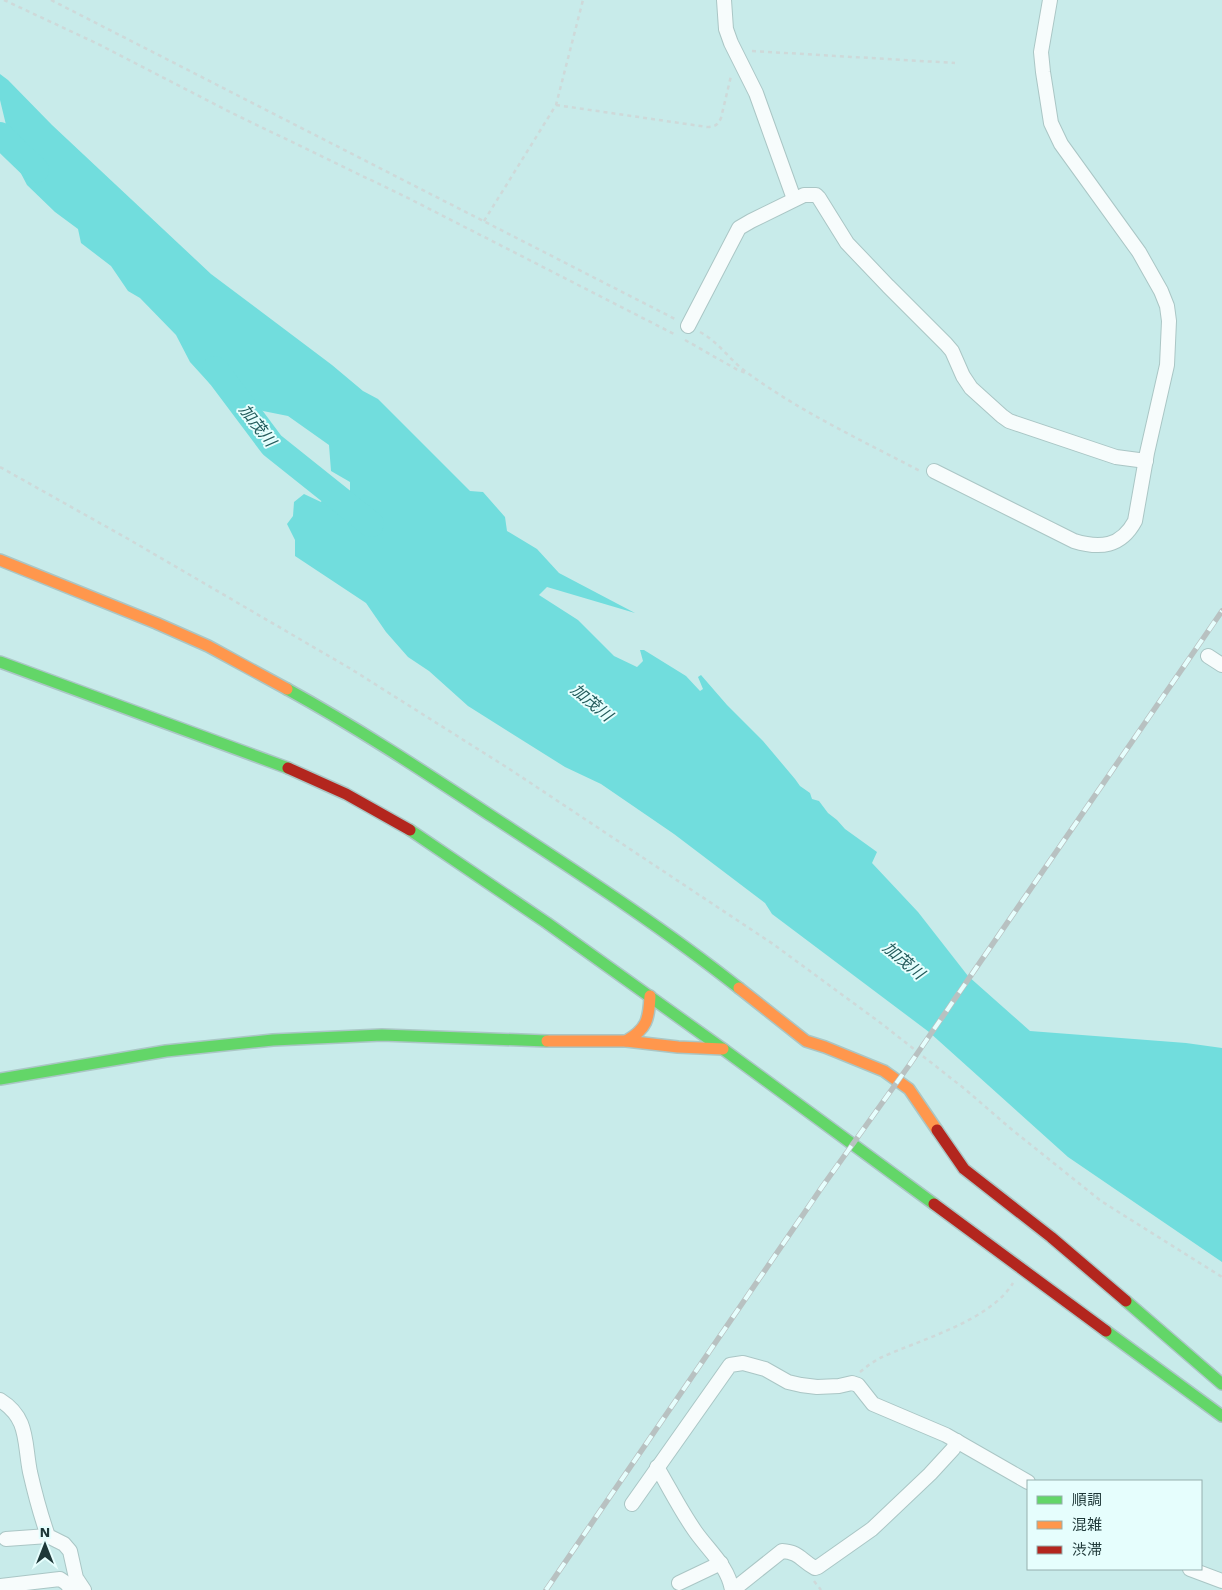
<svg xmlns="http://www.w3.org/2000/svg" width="1222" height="1590" font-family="'Work Sans','Noto Sans JP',sans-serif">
<rect width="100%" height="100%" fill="#c8ebea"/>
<path fill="#71dddd" d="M0 74 8 80 52 125 211 274 332 365 363 391 378 399 470 491 483 492 505 517 507 531 537 549 559 573 635 613 547 587 539 595 578 620 614 656 637 667 643 661 640 650H644L686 676 700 691 703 689 698 677 701 675 727 705 763 741 795 779 800 786 810 793 812 799 819 801 828 813 837 820 845 829 877 852 872 863 918 912 968 976 1030 1031 1186 1043 1222 1048V1262L1068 1157 929 1032 772 914 765 903 674 834 601 784 565 767 468 706 429 671 408 657 386 632 366 603 295 556V540L287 524 293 516 294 502 304 494 321 502 324 496 336 506 350 496V482L331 471 329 445 288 416 263 411 210 384 190 362 176 335 140 298 128 291 111 266 81 243 78 229 55 212 27 185 15 162 0 100Z"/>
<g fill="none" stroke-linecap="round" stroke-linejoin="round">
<g stroke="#71dddd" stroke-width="26">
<path d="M0 135 36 170"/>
<path d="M215 369 272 445 371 524"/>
</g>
<g stroke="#aac6c5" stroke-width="16">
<g id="street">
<path d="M724 0 726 29 731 43 756 93 794 199"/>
<path d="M688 326 739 228 751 221 804 195H816L819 198 847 243 888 286 946 344 952 351 963 376 971 388 1002 416 1009 421 1116 457 1146 461"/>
<path d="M934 471 1074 541C1100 549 1121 547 1135 521L1147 453 1167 365 1169 321 1167 306 1161 291 1139 252 1061 144 1051 123 1043 72 1041 52 1050 0"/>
<path d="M1208 656 1222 665"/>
<path d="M0 1400C29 1418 24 1442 30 1472 35 1494 41 1516 48 1536L64 1544 70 1551 76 1578 84 1590"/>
<path d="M657 1467C670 1489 681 1511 695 1531 709 1551 728 1566 732 1590"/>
<path d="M632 1504 730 1365 743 1363 765 1369 788 1382 801 1385 817 1387 839 1386 852 1383 858 1385 873 1404 946 1435 1028 1482"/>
<path d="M6 1539 48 1536"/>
<path d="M1190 1569 1222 1581"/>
<path d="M679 1583 721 1563"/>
<path d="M0 1586 60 1579 66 1583 72 1590"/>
<path d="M733 1590 782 1551C800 1552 801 1561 815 1568L818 1567 872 1529 930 1474 953 1449 957 1441"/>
</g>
</g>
<g stroke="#aac6c5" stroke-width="14">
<g id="fast">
<path d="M0 662 288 768"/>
<path d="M287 689C358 728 426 773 493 817 577 872 661 926 739 988"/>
<path d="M410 830 547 923 723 1049 934 1204"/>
<path d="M0 1079 166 1051 273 1040 382 1035 547 1041"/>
<path d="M1126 1301 1222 1384"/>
<path d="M1106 1331 1222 1416"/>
</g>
</g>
<g stroke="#aac6c5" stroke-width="14">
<g id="slow">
<path d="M0 560 156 623 208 646 287 689"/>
<path d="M739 988 806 1041 825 1047 884 1071 909 1089 937 1130"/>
<path d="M547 1041H626L678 1047 723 1049"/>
<path d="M626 1041C647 1029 649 1019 650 996"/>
</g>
</g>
<g stroke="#aac6c5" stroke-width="14">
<g id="jam">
<path d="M288 768 346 794 410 830"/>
<path d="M937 1130 964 1169 1051 1237 1126 1301"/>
<path d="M934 1204 1106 1331"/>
</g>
</g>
<g stroke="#ced9d9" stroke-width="2.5" stroke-dasharray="4 4" stroke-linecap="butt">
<path d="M4 0 98 44 230 112 408 198 676 335"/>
<path d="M51 0 677 320"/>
<path d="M752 51 955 63"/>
<path d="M556 105 707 127C715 127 718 125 721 118L731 76"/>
<path d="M484 221 556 105 583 0"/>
<path d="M700 332C719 342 731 362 749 374 801 412 863 441 920 471"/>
<path d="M685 340 736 369 746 373"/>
<path d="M0 467 130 540 351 669 511 770 773 944 882 1024 966 1090 1010 1128 1101 1201 1222 1277"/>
<path d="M860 1372 870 1364 880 1358C919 1340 990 1321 1013 1283"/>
<path d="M814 1581 821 1590"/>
</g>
<use href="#street" stroke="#f7fcfc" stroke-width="14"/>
<use href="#fast" stroke="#63d668" stroke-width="11"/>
<use href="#slow" stroke="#ff974d" stroke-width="11"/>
<use href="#jam" stroke="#b3261e" stroke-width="11"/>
<g stroke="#b8c1c1" stroke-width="5.5">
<path id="rail" d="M546 1590 822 1187 910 1064 1222 611"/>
</g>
<use href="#rail" stroke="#e6fefd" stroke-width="4" stroke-dasharray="11" stroke-linecap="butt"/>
</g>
<g text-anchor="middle" stroke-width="4" stroke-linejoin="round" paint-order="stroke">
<g font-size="16" font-style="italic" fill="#225b5b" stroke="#e6fefd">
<text transform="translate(258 425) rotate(52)" y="6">加茂川</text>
<text transform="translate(592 702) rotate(40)" y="6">加茂川</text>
<text transform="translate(904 960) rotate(40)" y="6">加茂川</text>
</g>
</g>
<rect x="1027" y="1480" width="175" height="90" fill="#e6fefd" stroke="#96afae"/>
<rect x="1037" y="1496" width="25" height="8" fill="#63d668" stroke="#96afae"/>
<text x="1072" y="1505" font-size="15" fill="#1e3838">順調</text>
<rect x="1037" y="1521" width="25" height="8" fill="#ff974d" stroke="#96afae"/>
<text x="1072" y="1530" font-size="15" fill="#1e3838">混雑</text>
<rect x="1037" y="1546" width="25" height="8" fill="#b3261e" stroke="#96afae"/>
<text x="1072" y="1555" font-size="15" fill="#1e3838">渋滞</text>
<g transform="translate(45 1545)" stroke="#e6fefd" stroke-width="4" paint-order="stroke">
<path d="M0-4L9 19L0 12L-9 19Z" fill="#1e3838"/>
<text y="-8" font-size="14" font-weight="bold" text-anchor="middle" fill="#1e3838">N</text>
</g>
</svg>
